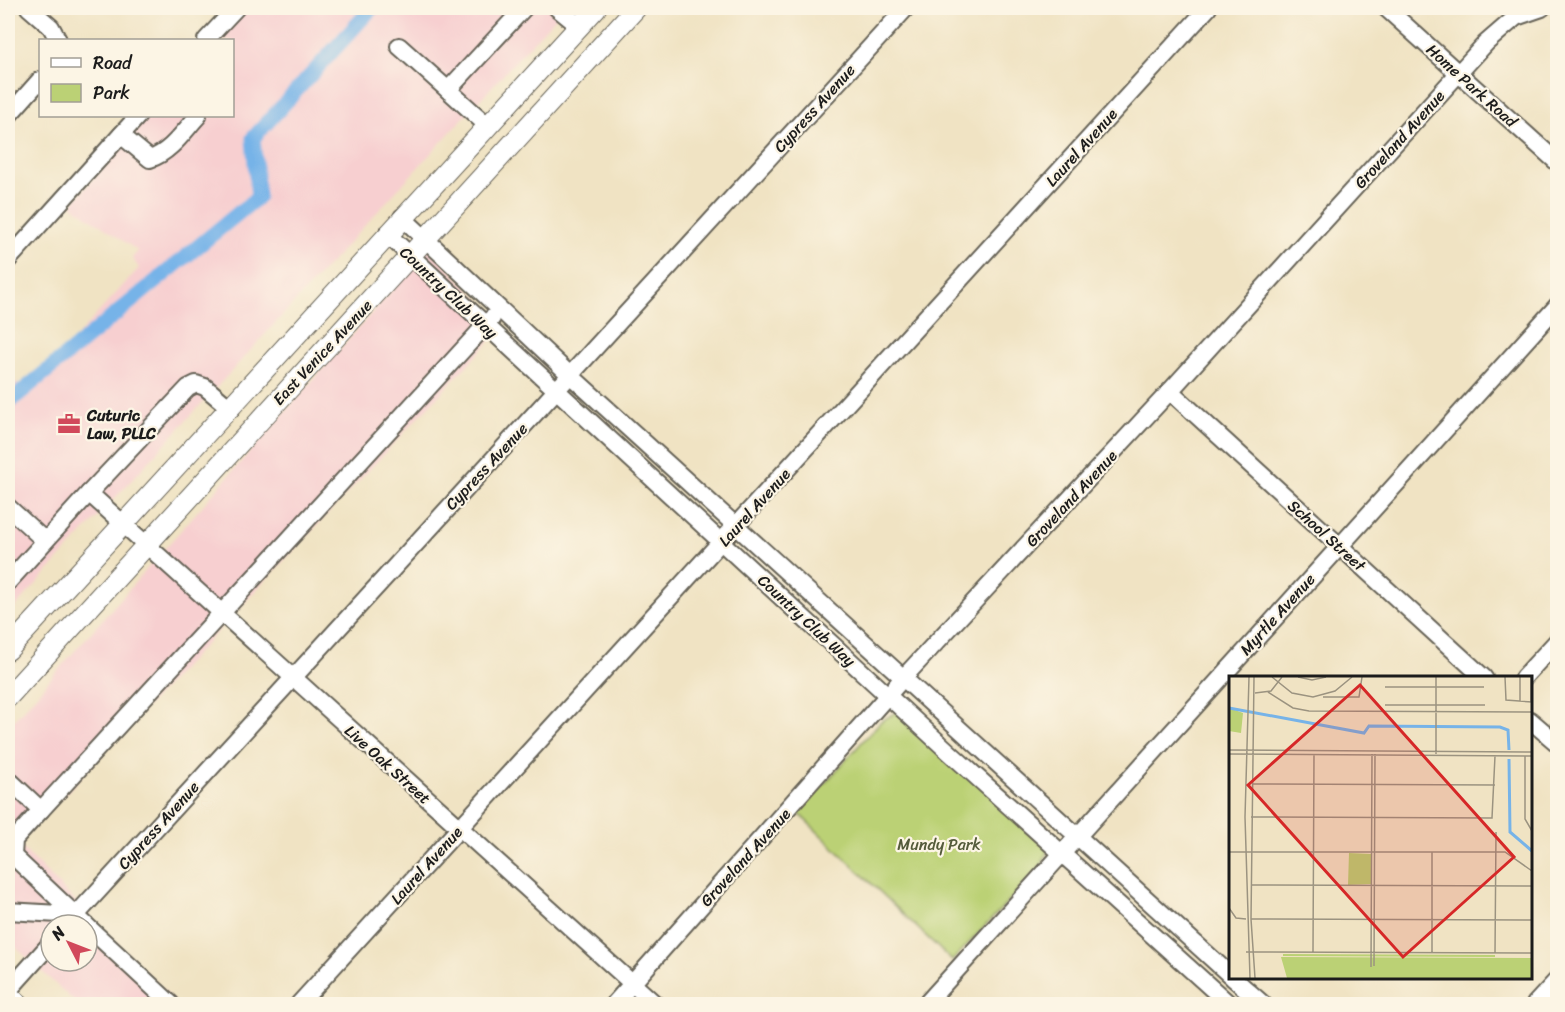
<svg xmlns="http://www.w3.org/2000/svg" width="1565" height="1012" font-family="Sriracha,sans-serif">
<rect width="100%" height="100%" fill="#fcf5e5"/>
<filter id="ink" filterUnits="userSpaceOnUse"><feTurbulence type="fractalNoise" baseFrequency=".0167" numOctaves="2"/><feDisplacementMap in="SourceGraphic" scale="12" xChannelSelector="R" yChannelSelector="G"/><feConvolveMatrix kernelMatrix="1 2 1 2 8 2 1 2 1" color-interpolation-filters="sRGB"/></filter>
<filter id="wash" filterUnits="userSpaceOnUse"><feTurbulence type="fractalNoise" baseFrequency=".008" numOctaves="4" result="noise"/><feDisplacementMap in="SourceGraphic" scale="24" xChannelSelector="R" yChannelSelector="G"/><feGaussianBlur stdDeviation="1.35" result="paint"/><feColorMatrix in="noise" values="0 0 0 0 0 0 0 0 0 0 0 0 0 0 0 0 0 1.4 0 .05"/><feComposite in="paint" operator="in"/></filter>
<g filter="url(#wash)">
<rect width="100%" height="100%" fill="#f0e3c3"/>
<g fill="#f7cfd0" fill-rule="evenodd">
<path d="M235 8H564L8 615V375L21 387 29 389 139 268 132 258 138 251 71 205 146 116H232V40H208Z"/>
<path d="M429 248 504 326 18 844 177 1004H77L8 940V727ZM51 925H87V961H51Z"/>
</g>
<path fill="#bbd175" stroke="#6c7648" stroke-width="1.5" d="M902 709 1051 842 1041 867 952 961 798 813 881 721Z"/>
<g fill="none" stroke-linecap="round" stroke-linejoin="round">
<path stroke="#76b3e8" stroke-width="15" d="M8 403 258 197 253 138 372 8"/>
</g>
</g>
<g filter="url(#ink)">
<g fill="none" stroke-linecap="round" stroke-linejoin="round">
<g stroke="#666256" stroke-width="20">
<g id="minor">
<path d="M29 8 51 27 58 40"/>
<path d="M557 8 579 26"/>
<path d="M1386 8 1558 163"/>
<path d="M206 40 236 8"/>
<path d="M399 46 448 90 524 8"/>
<path d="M448 90 488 126"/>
<path d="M8 116 40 80"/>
<path d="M121 135 150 159C171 152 184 131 198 116"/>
<path d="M402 217 570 375 1230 975"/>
<path d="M387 234 949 752 1229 1004"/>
<path d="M8 260 138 116"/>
<path d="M1170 391 1484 678"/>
<path d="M89 493 188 388 196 384 205 387 231 409"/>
<path d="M8 507 45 541"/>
<path d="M8 582 89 493 655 1004"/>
<path d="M1523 678 1558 640"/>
<path d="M1530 720 1558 744"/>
<path d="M8 779 41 810 492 318"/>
<path d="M41 810 14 840 13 856 86 925"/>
<path d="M8 911 76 915"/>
<path d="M67 925 906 8"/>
<path d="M87 926 171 1004"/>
<path d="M1233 978 1263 1004"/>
<path d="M8 991 51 943"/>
<path d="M299 1004 1208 8"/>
<path d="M614 1004 904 677 1170 391 1486 43 1516 17 1542 8"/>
<path d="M926 1004 1558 305"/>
<path d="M1535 1004 1558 979"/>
</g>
</g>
<g stroke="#666256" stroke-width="22">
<g id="major">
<path d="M8 650 596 8"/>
<path d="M8 697 636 8"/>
<path d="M8 995 18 1004"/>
</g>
</g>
<path stroke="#666256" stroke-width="2" stroke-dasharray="4.5 4.5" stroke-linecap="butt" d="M1557 1004H1558"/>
<use href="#minor" stroke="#fff" stroke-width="16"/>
<use href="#major" stroke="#fff" stroke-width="20"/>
</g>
</g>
<defs>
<g id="office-bare" transform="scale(1.8)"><path d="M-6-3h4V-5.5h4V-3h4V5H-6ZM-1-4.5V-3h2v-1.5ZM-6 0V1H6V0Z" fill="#d1495b" stroke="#fcf5e5" stroke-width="2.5" paint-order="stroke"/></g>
</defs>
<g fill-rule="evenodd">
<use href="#office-bare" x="69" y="424"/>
</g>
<g text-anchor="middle" stroke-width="4.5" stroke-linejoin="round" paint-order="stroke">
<g font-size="16" fill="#1c1c1c" stroke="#fcf5e5">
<text transform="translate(1472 85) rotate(42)" y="6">Home Park Road</text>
<text transform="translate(814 108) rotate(-48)" y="6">Cypress Avenue</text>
<text transform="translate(1399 139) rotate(-48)" y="6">Groveland Avenue</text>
<text transform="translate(1081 147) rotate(-48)" y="6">Laurel Avenue</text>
<text transform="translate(449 292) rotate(43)" y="6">Country Club Way</text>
<text transform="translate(322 352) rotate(-47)" y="6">East Venice Avenue</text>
<text transform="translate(486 466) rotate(-47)" y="6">Cypress Avenue</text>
<text transform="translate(1071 498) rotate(-47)" y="6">Groveland Avenue</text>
<text transform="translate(754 507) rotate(-48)" y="6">Laurel Avenue</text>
<text transform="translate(1327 535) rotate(42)" y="6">School Street</text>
<text transform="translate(1277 614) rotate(-48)" y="6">Myrtle Avenue</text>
<text transform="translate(807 620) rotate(43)" y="6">Country Club Way</text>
<text transform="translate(388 764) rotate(42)" y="6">Live Oak Street</text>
<text transform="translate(158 825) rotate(-48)" y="6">Cypress Avenue</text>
<text transform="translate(745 857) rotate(-48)" y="6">Groveland Avenue</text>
<text transform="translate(426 865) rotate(-48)" y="6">Laurel Avenue</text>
</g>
<g font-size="16" font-weight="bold" fill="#1c1c1c" stroke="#fcf5e5" text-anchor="start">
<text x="87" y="421">Cuturic<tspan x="87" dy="18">Law, PLLC</tspan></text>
</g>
<g font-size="16" fill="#545b3b" stroke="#fcf5e5">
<text x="939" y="850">Mundy Park</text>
</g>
</g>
<g transform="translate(1229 676)">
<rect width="303" height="303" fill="#f0e3c3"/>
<path d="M0 32 14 37 12 57 0 55ZM120 177 142 178V208L119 209ZM54 278 266 279V281L54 280ZM52 281 303 282V302H58Z" fill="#bbd175"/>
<path fill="none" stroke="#76b3e8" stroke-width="3" d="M0 32 135 57 140 50 271 51 279 54 280 74M280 83 281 156 303 175"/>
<path fill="none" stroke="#9b9380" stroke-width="1.5" d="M20 1 16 141 21 302M25 1 22 243 26 302M43 1 63 17 84 21 106 15 123 1M69 1 83 4 97 1M276 1 277 24 303 26M291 1V26M302 1V26M156 11H255M39 16 64 32 80 35 303 36M26 17 42 15 53 1M94 21H130L133 1M156 29H256M0 74 303 76M0 78 303 80M207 78V1M296 80V143L303 155M23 108 266 109M22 141 263 142 266 80M0 176H276L303 195M22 209 303 210M0 232 7 242 17 243M22 243 303 244M17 276 303 277M84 276 85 78M203 277V176M266 277 267 156M145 290 146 78M142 291 143 78"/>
<path fill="#d62828" fill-opacity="0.15" stroke="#d62828" stroke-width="3" d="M131 9 285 181 174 281 19 109Z"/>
<rect width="303" height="303" fill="none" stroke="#1c1c1c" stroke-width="3"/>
</g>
<rect width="1565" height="1012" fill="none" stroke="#fcf5e5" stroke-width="30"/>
<rect x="39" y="39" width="195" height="78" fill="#fcf5e5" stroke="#a29e95" stroke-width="1.5"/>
<rect x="51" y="58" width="30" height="9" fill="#ffffff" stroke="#a29e95" stroke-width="1.5"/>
<text x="93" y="69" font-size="18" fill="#1c1c1c">Road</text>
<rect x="51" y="84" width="30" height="18" fill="#bbd175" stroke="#a29e95" stroke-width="1.5"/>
<text x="93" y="99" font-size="18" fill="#1c1c1c">Park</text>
<g transform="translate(69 943) rotate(312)"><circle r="28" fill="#fcf5e5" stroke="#a29e95" stroke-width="1.5"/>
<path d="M0-4.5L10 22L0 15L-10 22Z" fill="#d1495b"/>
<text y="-9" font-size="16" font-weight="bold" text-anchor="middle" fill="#1c1c1c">N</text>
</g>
</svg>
